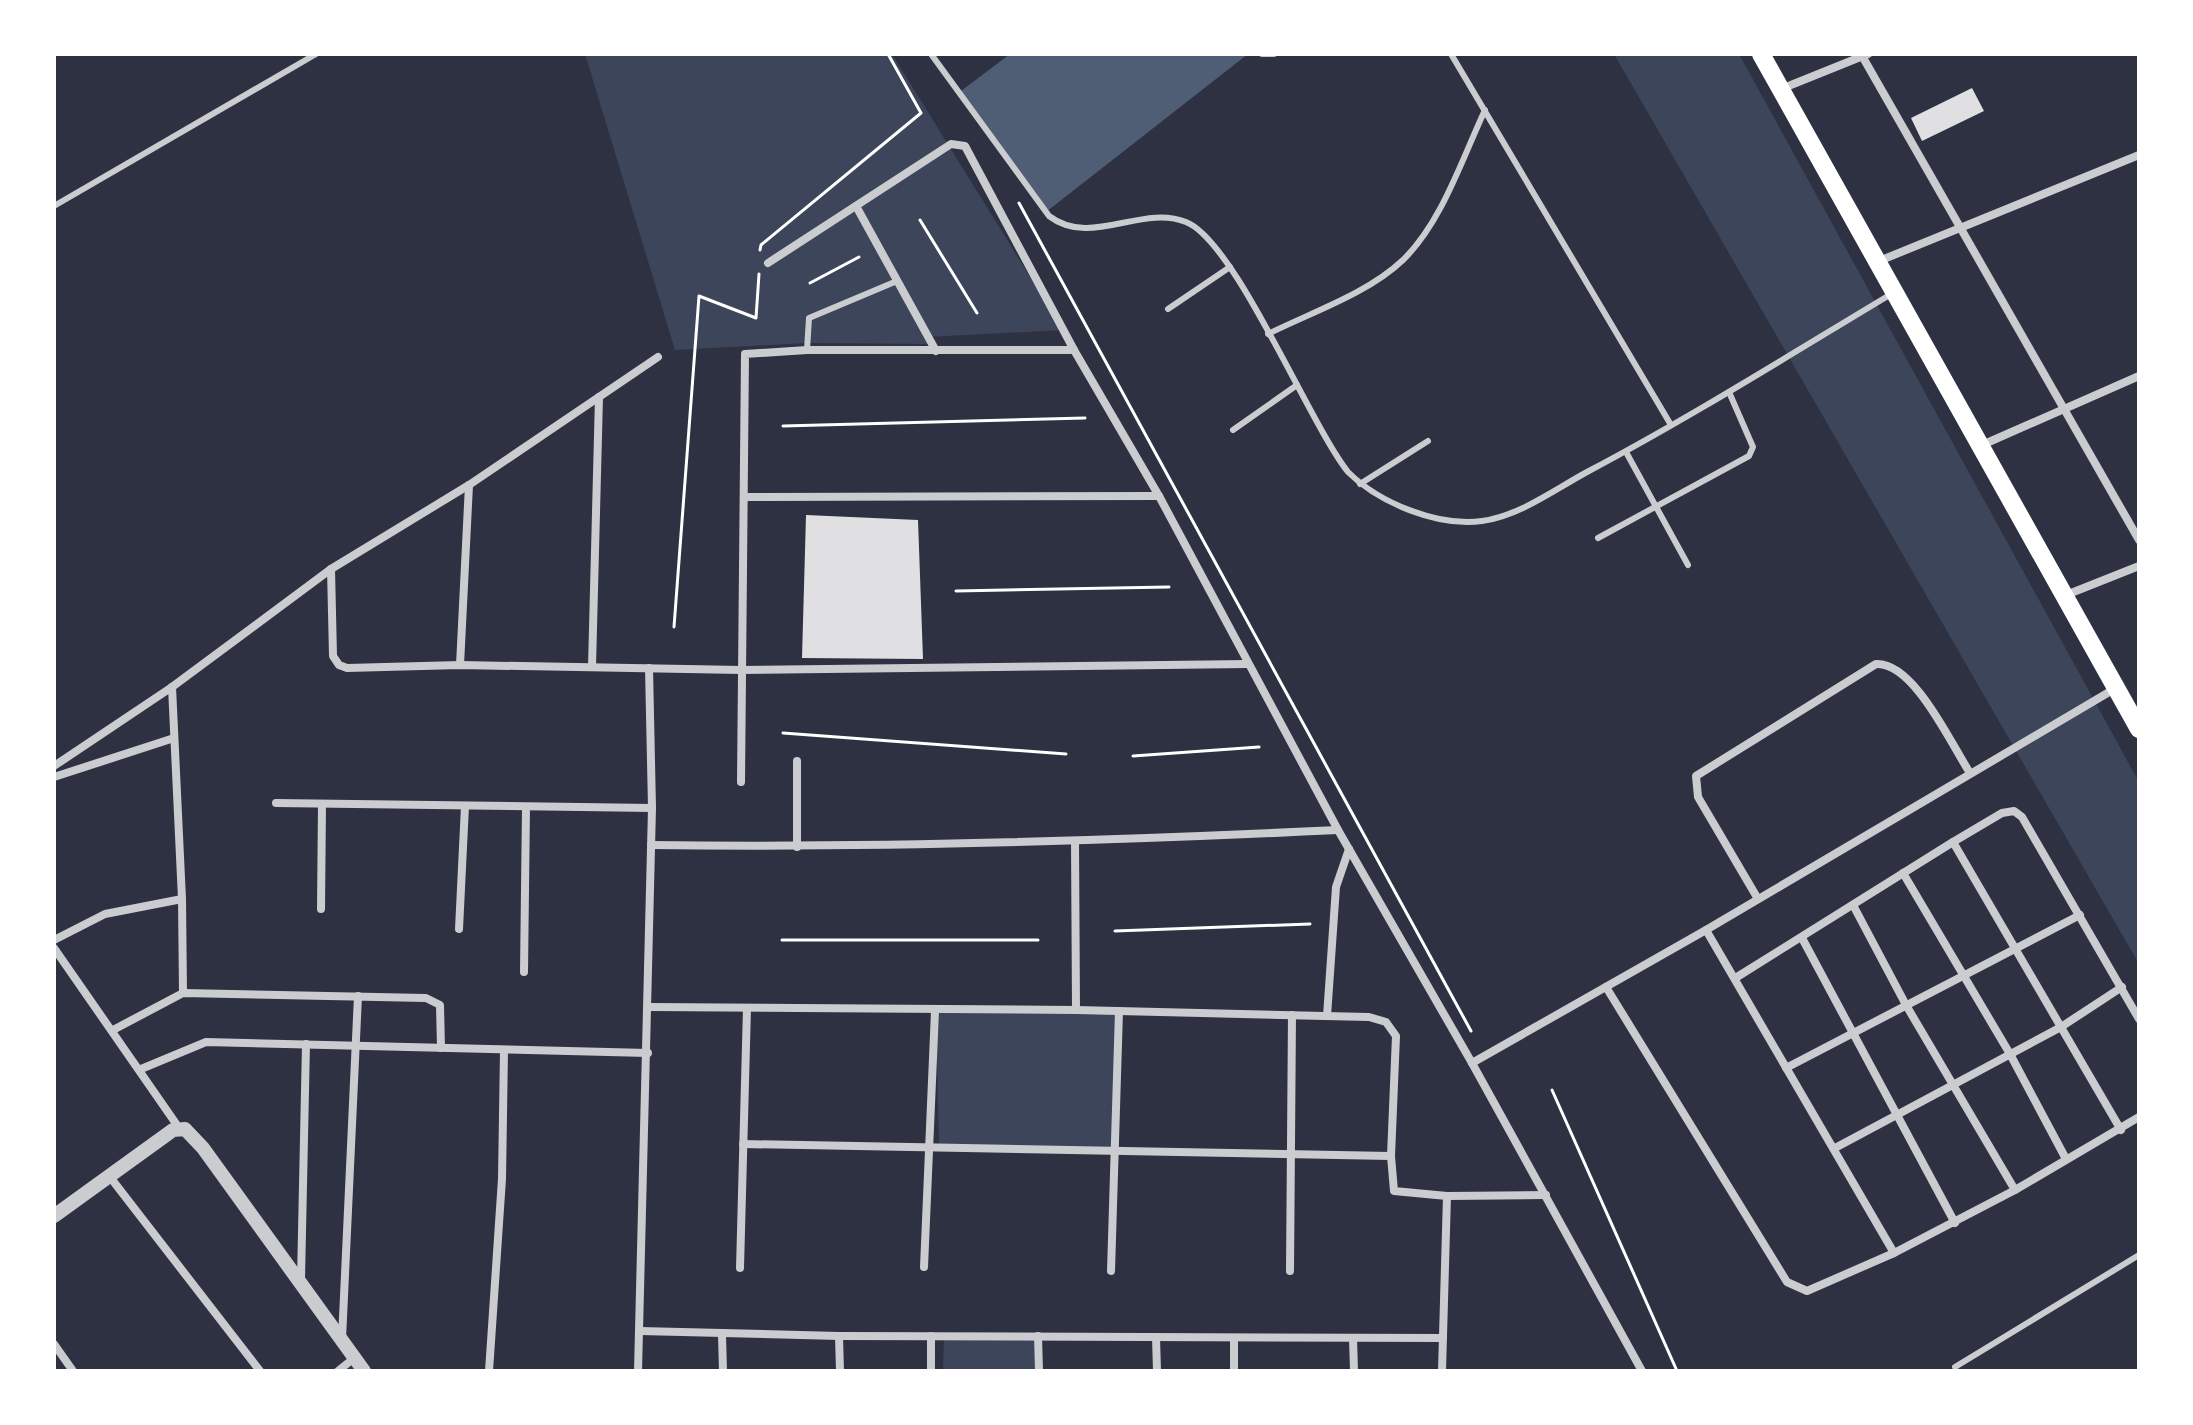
<svg xmlns="http://www.w3.org/2000/svg" width="2193" height="1425" font-family="'Alegreya Sans',sans-serif">
<rect width="100%" height="100%" fill="#2d3142"/>
<g fill="#3c4559">
<path d="M585 54H892L1063 330 926 337 930 344 807 343 675 350Z"/>
<path d="M1614 54H1739L2139 782V964Z"/>
<path d="M936 1012 1117 1014 1114 1150 939 1145Z"/>
<path d="M1037 1337V1371H943L944 1338Z"/>
</g>
<path fill="#4f5d75" d="M1010 54H1248L1046 212 957 94Z"/>
<g fill="#e0e0e3">
<path d="M1972 88 1984 111 1922 141 1911 118Z"/>
<path d="M806 515 918 520 923 659 802 658Z"/>
</g>
<g fill="none" stroke-linecap="round" stroke-linejoin="round">
<g stroke="#fff" stroke-width="3">
<path d="M1019 203 1471 1031"/>
<path d="M920 220 977 313"/>
<path d="M760 250 761 245 921 113 888 54"/>
<path d="M810 283 859 257"/>
<path d="M783 426 1085 418"/>
<path d="M956 591 1169 587"/>
<path d="M674 627 699 296 756 318 759 274"/>
<path d="M783 733 1066 754"/>
<path d="M1133 756 1259 747"/>
<path d="M1115 931 1310 924"/>
<path d="M782 940H1038"/>
<path d="M1552 1090 1677 1371"/>
</g>
<g stroke="#caccd0" stroke-width="6">
<path d="M931 54 1049 216C1091 248 1141 204 1186 222 1235 241 1309 423 1348 472 1379 503 1438 527 1482 521 1519 516 1554 490 1587 472 1691 417 1791 354 1893 293"/>
<path d="M1262 54H1274"/>
<path d="M1451 54 1671 425"/>
<path d="M54 206 316 54"/>
<path d="M1168 309 1230 267"/>
<path d="M1268 334C1312 312 1367 294 1403 260 1442 222 1462 159 1485 110"/>
<path d="M807 350 809 318 897 281"/>
<path d="M1233 430 1297 385"/>
<path d="M1626 452 1688 565"/>
<path d="M1360 484 1428 441"/>
<path d="M1598 538 1749 456 1753 447 1729 392"/>
<path d="M1955 1367 2139 1255"/>
</g>
<g stroke="#caccd0" stroke-width="8">
<path d="M1861 54 2139 540"/>
<path d="M1781 89 1868 54"/>
<path d="M856 206 936 351"/>
<path d="M1879 261 2139 155"/>
<path d="M768 263 951 144 965 146 1074 350 1159 496 1338 830 1472 1063 1642 1371"/>
<path d="M1982 445 2139 376"/>
<path d="M745 497 1159 496"/>
<path d="M331 569 333 656 339 665 347 668 460 665 741 670 1248 664"/>
<path d="M2066 595 2139 566"/>
<path d="M460 665 469 485"/>
<path d="M592 667 599 397"/>
<path d="M172 687 182 899 183 993"/>
<path d="M797 761V847"/>
<path d="M54 766 172 687 331 569 469 485 658 357"/>
<path d="M54 777 174 738"/>
<path d="M741 782 745 354 807 350H1074"/>
<path d="M276 803 652 808"/>
<path d="M1075 841 1076 1010"/>
<path d="M1953 842 2002 813 2014 811 2022 817 2139 1019"/>
<path d="M651 845C881 848 1109 841 1338 830"/>
<path d="M1903 873 2010 1054 2066 1159"/>
<path d="M1758 899 1698 797 1696 776 1876 664C1914 662 1951 744 1970 773"/>
<path d="M1853 905 1906 1005 2015 1190"/>
<path d="M321 909 322 804"/>
<path d="M459 929 465 806"/>
<path d="M1706 930 1894 1253 2015 1190 2139 1117"/>
<path d="M1802 938 1955 1223"/>
<path d="M54 940 105 914 182 899"/>
<path d="M54 948 179 1128"/>
<path d="M524 972 526 807"/>
<path d="M1737 977 1953 842 2121 1130"/>
<path d="M1606 987 1787 1282 1807 1291 1894 1253"/>
<path d="M649 1007 1076 1010 1369 1017 1386 1022 1396 1036 1391 1156 1394 1191 1447 1196 1546 1195"/>
<path d="M1327 1016 1336 887 1349 849"/>
<path d="M113 1030 183 993 426 998 440 1005 441 1048"/>
<path d="M1472 1063 1706 930 2116 688"/>
<path d="M1786 1068 2080 915"/>
<path d="M141 1069 206 1042 648 1053"/>
<path d="M743 1144 1391 1156"/>
<path d="M1835 1148 2061 1027 2122 987"/>
<path d="M110 1177 260 1371"/>
<path d="M924 1267 935 1011"/>
<path d="M740 1268 747 1008"/>
<path d="M1111 1271 1119 1011"/>
<path d="M1290 1271 1292 1015"/>
<path d="M301 1279 306 1044"/>
<path d="M640 1331 839 1336 1443 1338"/>
<path d="M722 1335 723 1371"/>
<path d="M839 1336 840 1371"/>
<path d="M1038 1336 1039 1371"/>
<path d="M1156 1337 1157 1371"/>
<path d="M1353 1338 1354 1371"/>
<path d="M342 1339 358 996"/>
<path d="M54 1344 73 1371"/>
<path d="M338 1371 353 1359"/>
<path d="M489 1371 502 1179 504 1050"/>
<path d="M638 1371 652 808 649 668"/>
<path d="M931 1371V1336"/>
<path d="M1234 1371V1338"/>
<path d="M1442 1371 1447 1196"/>
</g>
<path stroke="#caccd0" stroke-width="14" d="M54 1216 173 1130 185 1129 203 1148 364 1371"/>
<path stroke="#fff" stroke-width="18" d="M1761 54 2139 729"/>
</g>
<rect width="2193" height="1425" fill="none" stroke="#ffffff" stroke-width="112"/>
</svg>
